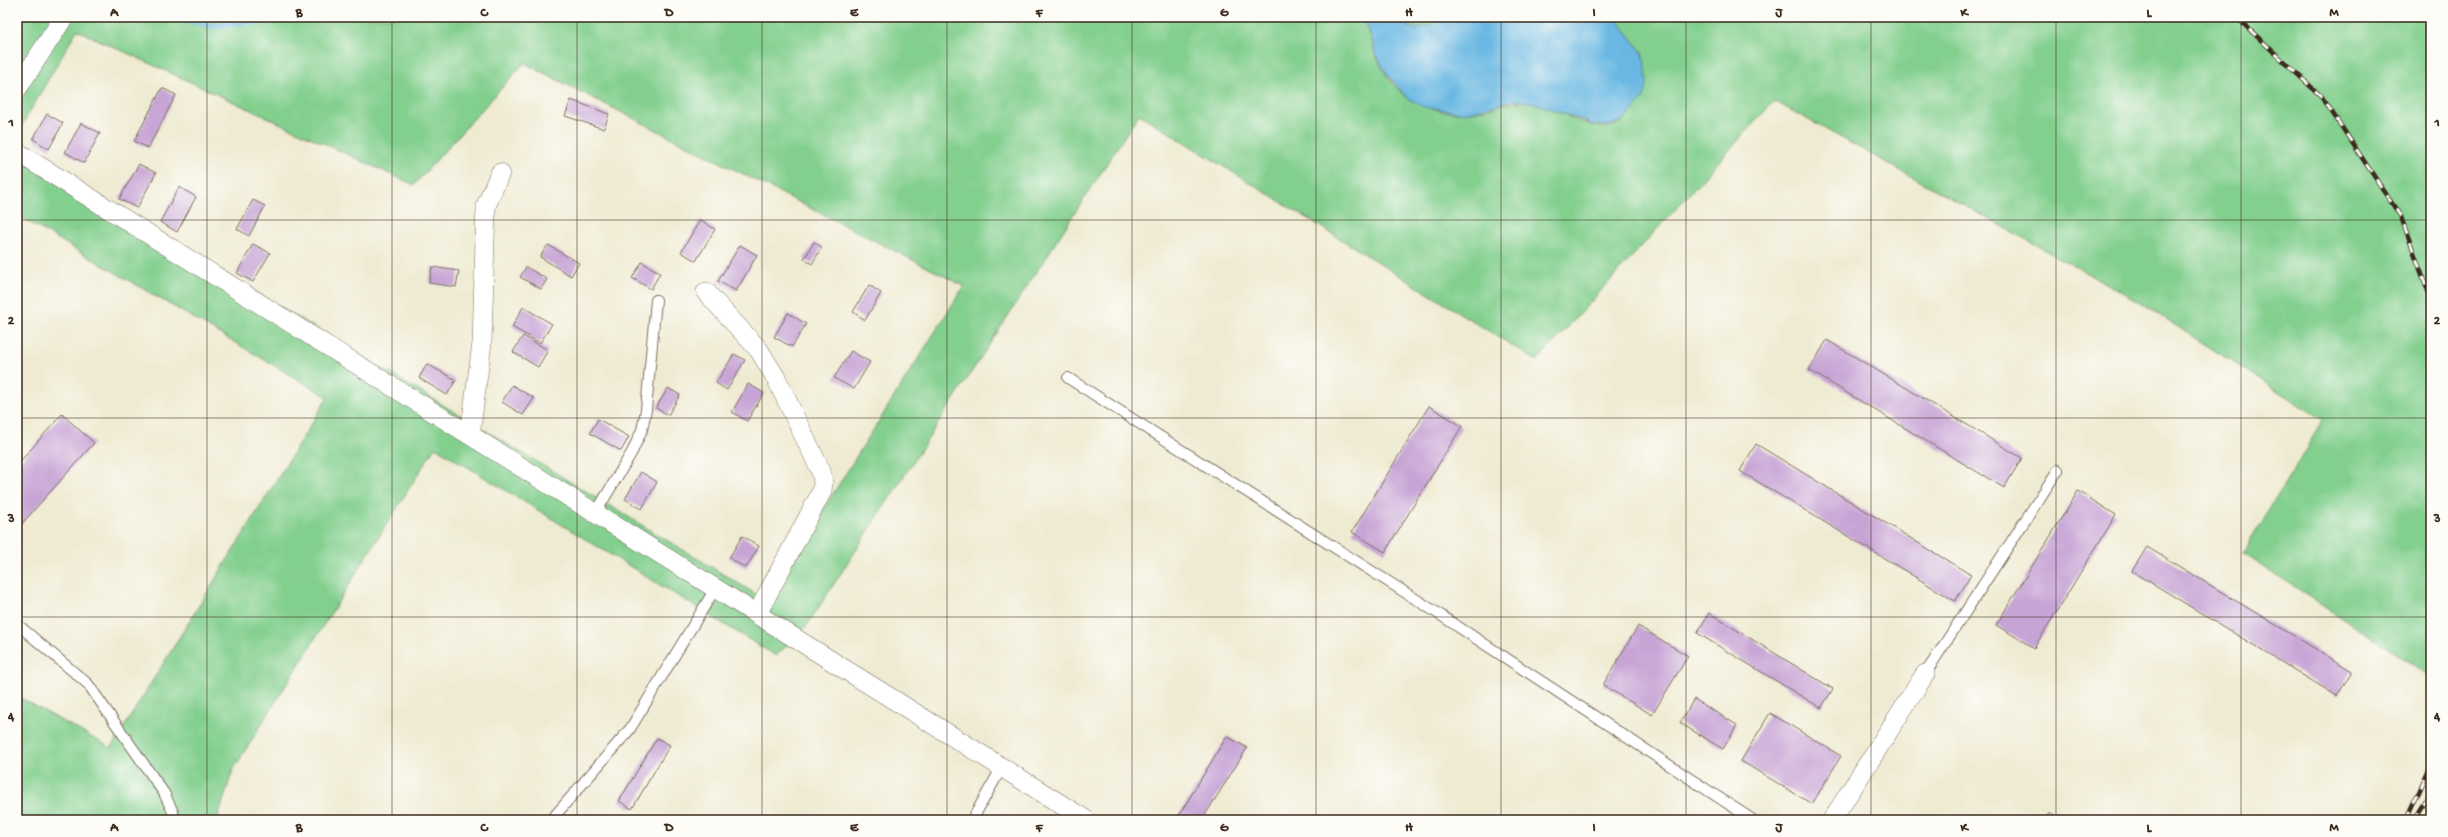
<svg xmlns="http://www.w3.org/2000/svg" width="2448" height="837" font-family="'Gochi Hand',sans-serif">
<rect width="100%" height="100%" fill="#fdfcf7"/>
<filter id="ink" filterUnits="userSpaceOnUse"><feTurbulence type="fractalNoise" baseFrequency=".025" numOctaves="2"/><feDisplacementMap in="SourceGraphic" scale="8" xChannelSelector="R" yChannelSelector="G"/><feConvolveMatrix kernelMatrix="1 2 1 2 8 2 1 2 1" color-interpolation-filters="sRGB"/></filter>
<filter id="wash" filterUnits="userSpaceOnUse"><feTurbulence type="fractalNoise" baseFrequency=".012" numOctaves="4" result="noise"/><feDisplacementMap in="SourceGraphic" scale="16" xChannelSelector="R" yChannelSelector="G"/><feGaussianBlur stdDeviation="0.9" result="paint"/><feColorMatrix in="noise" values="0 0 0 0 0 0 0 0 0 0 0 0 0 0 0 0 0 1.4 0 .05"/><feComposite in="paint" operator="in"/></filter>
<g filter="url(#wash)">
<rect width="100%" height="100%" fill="#efebd3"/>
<g fill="#82cf8e" stroke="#5e7c56">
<path d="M17 17H1361C1364 24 1367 29 1371 36 1373 41 1373 48 1375 53 1380 68 1394 88 1407 97 1421 108 1450 114 1467 112 1492 111 1508 97 1535 103 1561 108 1596 140 1623 121 1638 110 1639 70 1642 52L1615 17H2431V676L2243 553 2323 420 2131 297 1774 101 1537 361 1139 114 806 627 776 656 435 447 233 770 217 820H17V696L111 748 328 397 17 215V148L766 600 964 286 524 63 414 185 77 30 17 134Z"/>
<path d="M1401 17H1437L1433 24 1417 29 1409 27Z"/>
</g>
<path fill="#69b8e3" stroke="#527180" d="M1361 17H1401L1409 27 1417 29 1433 24 1437 17H1615L1642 52 1646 68 1647 85 1644 98 1623 121 1608 126 1594 125 1535 103 1513 100 1466 113 1423 107 1406 97 1386 73 1376 54 1371 37Z"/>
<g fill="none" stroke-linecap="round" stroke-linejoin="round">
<path stroke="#69b8e3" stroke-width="5.5" d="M172 17 213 26 306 17"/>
</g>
<g id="blocks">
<g fill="#c7a4d6">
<path d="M162 88 176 95 148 148 134 141Z"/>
<path d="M571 100 609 114 604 129 565 116Z"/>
<path d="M47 114 63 123 49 149 33 139Z"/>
<path d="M81 123 100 133 84 163 65 152Z"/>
<path d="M139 164 156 173 137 208 119 199Z"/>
<path d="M179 187 196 197 177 232 160 222Z"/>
<path d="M253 200 265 206 249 236 237 229Z"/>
<path d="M700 220 715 229 696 261 681 252Z"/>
<path d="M814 242 822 247 812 264 804 259Z"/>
<path d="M253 244 270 253 253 282 237 273Z"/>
<path d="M548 245 579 263 571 276 540 257Z"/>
<path d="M740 245 757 255 736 291 718 281Z"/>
<path d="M642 262 660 273 651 289 632 278Z"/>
<path d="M432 267 459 271 456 287 429 283Z"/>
<path d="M526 267 547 279 541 289 520 277Z"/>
<path d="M869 285 881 293 865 320 853 312Z"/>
<path d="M523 307 552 324 540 343 512 327Z"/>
<path d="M788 313 806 324 792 347 774 337Z"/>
<path d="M523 336 548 350 538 367 513 352Z"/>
<path d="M1827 340 2022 458 2004 488 1809 370Z"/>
<path d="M851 351 870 362 854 389 834 378Z"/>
<path d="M734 354 745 360 727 390 716 383Z"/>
<path d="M427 364 456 380 447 395 419 378Z"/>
<path d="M748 384 764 393 747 421 732 412Z"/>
<path d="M512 385 534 398 523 415 502 402Z"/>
<path d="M668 388 680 395 668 415 656 408Z"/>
<path d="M1429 406 1462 426 1385 552 1352 532Z"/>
<path d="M62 414 94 443 17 529V465Z"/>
<path d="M598 419 629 437 621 451 590 433Z"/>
<path d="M1756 444 1971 575 1955 601 1740 471Z"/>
<path d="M641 472 657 482 642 509 625 499Z"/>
<path d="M2078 491 2116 515 2034 648 1996 625Z"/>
<path d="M742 536 759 546 746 568 729 558Z"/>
<path d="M2147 547 2352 671 2337 696 2132 571Z"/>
<path d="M1709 613 1833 689 1821 708 1697 633Z"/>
<path d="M1638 626 1688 656 1652 715 1603 685Z"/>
<path d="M1694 699 1737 725 1723 749 1680 723Z"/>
<path d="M1770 713 1841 756 1812 804 1741 761Z"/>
<path d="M1227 736 1247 748 1202 820H1176Z"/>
<path d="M657 738 670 745 632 809 619 801Z"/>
<path d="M2049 813 2061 820H2045Z"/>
</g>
</g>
</g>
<g filter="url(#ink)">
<use href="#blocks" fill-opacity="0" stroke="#7a6e5d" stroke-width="1"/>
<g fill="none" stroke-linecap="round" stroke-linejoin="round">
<g stroke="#7a6e5d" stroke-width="12">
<g id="lane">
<path d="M1068 378 1428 607 1753 820"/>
<path d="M595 514 632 452 642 430 646 410 656 300"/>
<path d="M17 624 88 684 164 793 173 812 174 820"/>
<path d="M1925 674 2058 470"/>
<path d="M552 819 630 729 715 589"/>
<path d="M972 820 1002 767"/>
</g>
</g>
<g stroke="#7a6e5d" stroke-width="20">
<g id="street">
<path d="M17 89 64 17"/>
<path d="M17 152 1086 820"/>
<path d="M706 292 759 350 776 378 821 471 823 482 822 491 757 614"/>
<path d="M470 435 482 343 486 206 500 173"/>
<path d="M1832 820 1925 674"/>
</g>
</g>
<use href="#lane" stroke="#fff" stroke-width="10"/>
<use href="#street" stroke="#fff" stroke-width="19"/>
<g stroke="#3b2a1e" stroke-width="4.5">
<g id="rail">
<path d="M2236 17 2322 97 2401 217 2431 299"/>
<path d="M2406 820 2431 766"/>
<path d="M2414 820 2431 793"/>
</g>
</g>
<use href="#rail" stroke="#fdfcf7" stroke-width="3" stroke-dasharray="9" stroke-linecap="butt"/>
</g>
</g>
<path fill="none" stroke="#3b2a1e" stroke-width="1" stroke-opacity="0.55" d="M207 17V820M392 17V820M577 17V820M762 17V820M947 17V820M1132 17V820M1316 17V820M1501 17V820M1686 17V820M1871 17V820M2056 17V820M2241 17V820M17 220H2431M17 418H2431M17 617H2431"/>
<rect width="2448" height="837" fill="none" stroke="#fdfcf7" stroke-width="44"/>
<rect x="22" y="22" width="2404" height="793" fill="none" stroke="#3b2a1e" stroke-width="1.5"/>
<g font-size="13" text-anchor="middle" font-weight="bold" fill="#3b2a1e">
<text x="114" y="16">A</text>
<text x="299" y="16">B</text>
<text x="484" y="16">C</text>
<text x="669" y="16">D</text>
<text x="854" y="16">E</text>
<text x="1039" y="16">F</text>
<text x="1224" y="16">G</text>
<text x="1409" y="16">H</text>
<text x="1594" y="16">I</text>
<text x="1779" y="16">J</text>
<text x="1964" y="16">K</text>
<text x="2149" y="16">L</text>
<text x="2334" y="16">M</text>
<text x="11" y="126">1</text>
<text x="2437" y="126">1</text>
<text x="11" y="324">2</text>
<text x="2437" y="324">2</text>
<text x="11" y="522">3</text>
<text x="2437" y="522">3</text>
<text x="11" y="720">4</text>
<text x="2437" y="720">4</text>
<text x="114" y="831">A</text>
<text x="299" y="831">B</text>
<text x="484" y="831">C</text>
<text x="669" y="831">D</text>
<text x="854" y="831">E</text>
<text x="1039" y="831">F</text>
<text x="1224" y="831">G</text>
<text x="1409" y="831">H</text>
<text x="1594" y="831">I</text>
<text x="1779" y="831">J</text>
<text x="1964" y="831">K</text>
<text x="2149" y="831">L</text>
<text x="2334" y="831">M</text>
</g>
</svg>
